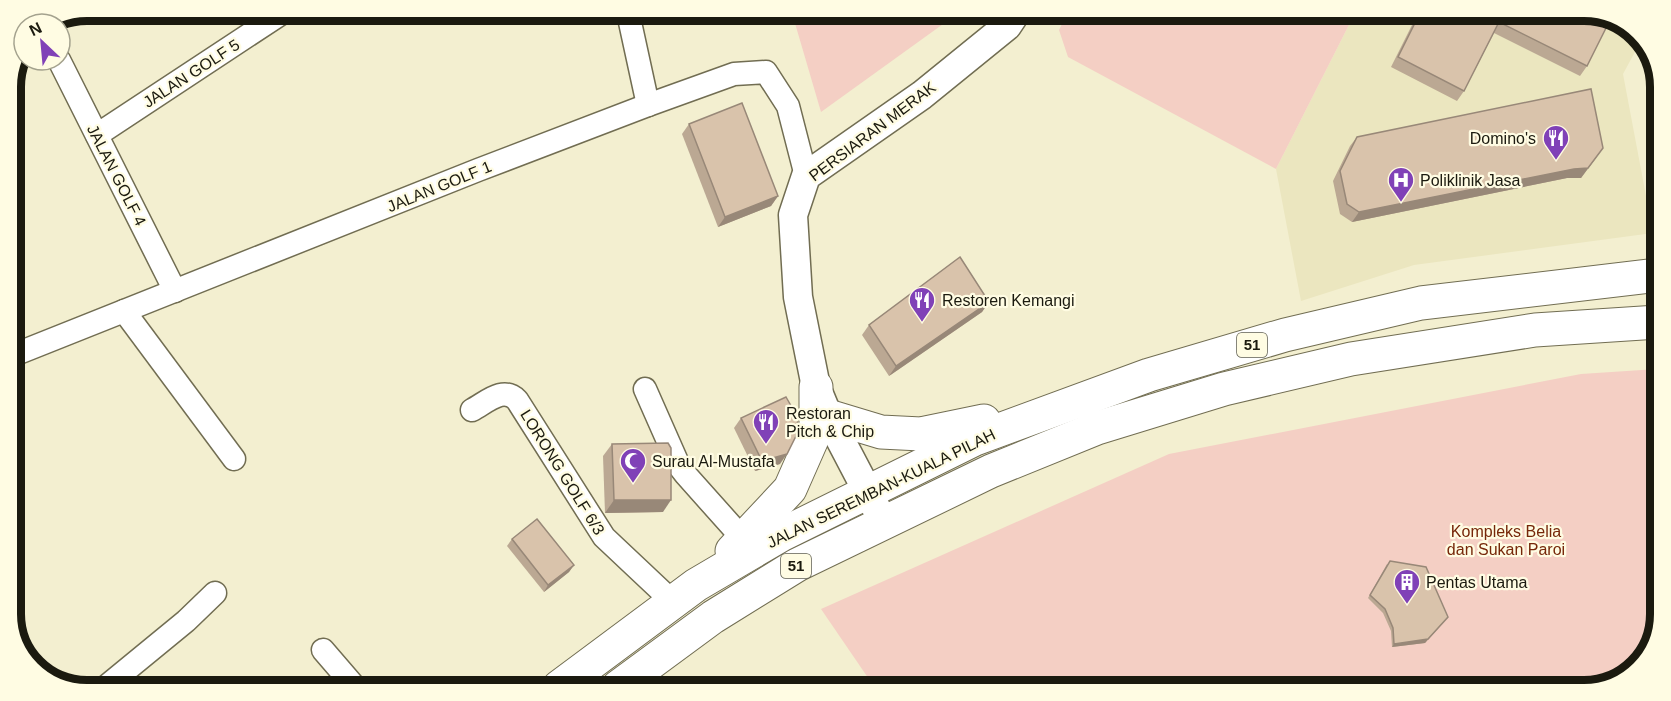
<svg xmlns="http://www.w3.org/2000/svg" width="1671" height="701" font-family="Arial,sans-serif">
<rect width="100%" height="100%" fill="#f3efd0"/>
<path fill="#ebe6bf" d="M1354 15 1613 16 1642 39 1623 74 1653 233 1414 265 1301 301 1276 169Z"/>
<g fill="#f4cfc4">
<path d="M792 13 957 14 821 112Z"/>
<path d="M1067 14 1354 15 1276 169 1068 57 1059 30Z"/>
<path d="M1657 369 1655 643 1627 677 1584 690 875 688 821 609 1169 454 1581 374Z"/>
</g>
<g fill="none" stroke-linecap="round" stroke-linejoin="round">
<g stroke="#716d52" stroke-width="25">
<g id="minor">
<path d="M628 13 648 105"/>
<path d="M59 60 175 291"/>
<path d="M97 135 285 11"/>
<path d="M124 311 234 459"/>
<path d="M11 356 478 170 648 105 734 74 766 72 788 106 806 176"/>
<path d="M645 389 679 466 686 475 744 540"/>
<path d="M472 410C487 402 503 386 517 400L604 537 673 602"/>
<path d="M323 650 354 686"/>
<path d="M108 685 186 621 215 593"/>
</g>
</g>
<g stroke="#716d52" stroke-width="31">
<path id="tertiary" d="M884 523 828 416 816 387 798 297 793 215 806 176 922 95 1007 26 1015 14"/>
</g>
<g stroke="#716d52" stroke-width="35">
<g id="trunk">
<path d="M828 416 881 432 921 434 984 421"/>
<path d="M732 551 790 489 816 430V387"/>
<path d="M559 687 696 585 781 535 975 439 1149 375 1285 335 1421 303 1658 275"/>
<path d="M618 687 713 617 797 565 991 471 1097 428 1224 389 1351 359 1535 330 1658 322"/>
</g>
</g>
<use href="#minor" stroke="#fff" stroke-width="22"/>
<use href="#tertiary" stroke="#fff" stroke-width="28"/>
<use href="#trunk" stroke="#fff" stroke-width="33"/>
</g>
<g fill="#bba893">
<path d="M1417 15 1612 16 1587 66 1580 76 1494 33 1464 91 1457 101 1391 67Z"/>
<path d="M689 124 778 196 771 206 718 227 682 134Z"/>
<path d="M1357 137 1596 158 1581 178H1567L1352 222 1340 214 1333 181 1350 146Z"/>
<path d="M989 302 982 312 889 376 862 335 869 325Z"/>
<path d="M741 418 780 464 755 471 734 428Z"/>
<path d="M612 444 663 512 605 513 603 456Z"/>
<path d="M512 539 574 565 569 572 544 592 507 546Z"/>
<path d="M1387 564 1445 620 1425 643 1392 647 1391 631 1383 613 1368 598Z"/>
</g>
<g fill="#988878">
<path d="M1603 148 1581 178H1567L1352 222 1359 212Z"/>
<path d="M778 196 771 206 718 227 725 217Z"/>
<path d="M989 302 982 312 889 376 896 366Z"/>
<path d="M787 454 780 464 755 471 762 461Z"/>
<path d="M614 500H671L663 512 605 513Z"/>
<path d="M574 565 569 572 544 592 548 585Z"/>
<path d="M1448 617 1425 643 1392 647 1394 644Z"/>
</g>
<g fill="#d9c3ab" stroke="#988878" stroke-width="1.5">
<path d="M1419 15 1612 16 1587 66 1499 22 1464 91 1398 57Z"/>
<path d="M1591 89 1603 148 1588 168 1574 169 1359 212 1347 204 1340 171 1357 137Z"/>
<path d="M742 103 778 196 725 217 689 124Z"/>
<path d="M960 257 989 302 896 366 869 325Z"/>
<path d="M786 397 798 418 796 436 787 454 762 461 741 418Z"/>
<path d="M668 443 671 448V500H614L612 444Z"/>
<path d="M537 519 574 565 548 585 512 539Z"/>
<path d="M1390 561 1426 567 1448 617 1428 639 1394 644 1393 628 1385 609 1370 595Z"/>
</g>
<defs>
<g id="restaurant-pin" transform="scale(1.35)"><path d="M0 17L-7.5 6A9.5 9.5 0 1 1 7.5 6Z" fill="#8041b7" stroke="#fffce3"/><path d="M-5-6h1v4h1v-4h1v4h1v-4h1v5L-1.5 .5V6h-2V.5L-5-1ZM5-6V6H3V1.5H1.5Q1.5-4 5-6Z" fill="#fff"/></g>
<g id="hospital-pin" transform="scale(1.35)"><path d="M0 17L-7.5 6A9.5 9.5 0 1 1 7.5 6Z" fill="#8041b7" stroke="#fffce3"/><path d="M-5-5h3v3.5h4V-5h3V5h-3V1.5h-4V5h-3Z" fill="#fff"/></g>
<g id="mosque-pin" transform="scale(1.35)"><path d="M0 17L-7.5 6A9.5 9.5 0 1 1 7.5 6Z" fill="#8041b7" stroke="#fffce3"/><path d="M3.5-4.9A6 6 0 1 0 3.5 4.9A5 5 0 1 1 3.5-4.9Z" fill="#fff"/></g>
<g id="building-pin" transform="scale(1.35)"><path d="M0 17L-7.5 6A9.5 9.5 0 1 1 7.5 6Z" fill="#8041b7" stroke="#fffce3"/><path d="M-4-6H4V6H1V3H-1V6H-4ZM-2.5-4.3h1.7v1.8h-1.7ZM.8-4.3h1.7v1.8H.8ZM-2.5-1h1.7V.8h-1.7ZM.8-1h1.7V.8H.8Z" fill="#fff"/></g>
</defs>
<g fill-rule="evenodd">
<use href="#restaurant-pin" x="1556" y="138"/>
<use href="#hospital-pin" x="1401" y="180"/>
<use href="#restaurant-pin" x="922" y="300"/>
<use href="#restaurant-pin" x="766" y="422"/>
<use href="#mosque-pin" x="633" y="461"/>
<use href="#building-pin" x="1407" y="582"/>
</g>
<g text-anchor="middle" stroke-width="4.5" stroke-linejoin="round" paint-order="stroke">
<g fill="#fffce3" stroke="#5f5e4f" stroke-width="1.5">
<rect x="1237" y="333" width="30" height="24" rx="4.5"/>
<rect x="781" y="554" width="30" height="24" rx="4.5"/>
</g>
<g font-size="15" font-weight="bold" fill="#1b1a0f">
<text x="1252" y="350">51</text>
<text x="796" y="571">51</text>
</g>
<g font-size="16" fill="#1b1a0f" stroke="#fffce3">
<text transform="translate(191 73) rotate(-33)" y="6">JALAN GOLF 5</text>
<text transform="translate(872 131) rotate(-37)" y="6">PERSIARAN MERAK</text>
<text transform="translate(117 175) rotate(63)" y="6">JALAN GOLF 4</text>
<text transform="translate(439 186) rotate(-22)" y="6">JALAN GOLF 1</text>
<text transform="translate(563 472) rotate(58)" y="6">LORONG GOLF 6/3</text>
<text transform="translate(881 488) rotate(-26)" y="6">JALAN SEREMBAN-KUALA PILAH</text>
</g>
<g font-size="16" fill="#1b1a0f" stroke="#fffce3" text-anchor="start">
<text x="1536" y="144" text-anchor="end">Domino's</text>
<text x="1420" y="186">Poliklinik Jasa</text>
<text x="942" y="306">Restoren Kemangi</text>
<text x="786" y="419">Restoran<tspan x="786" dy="18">Pitch &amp; Chip</tspan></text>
<text x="652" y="467">Surau Al-Mustafa</text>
<text x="1426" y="588">Pentas Utama</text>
</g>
<g font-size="16" fill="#762709" stroke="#fffce3">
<text x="1506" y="537">Kompleks Belia<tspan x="1506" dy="18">dan Sukan Paroi</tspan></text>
</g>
</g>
<path d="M0 0H1671V701H0ZM87 21H1584A66 66 0 0 1 1650 87V614A66 66 0 0 1 1584 680H87A66 66 0 0 1 21 614V87A66 66 0 0 1 87 21Z" fill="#fffce3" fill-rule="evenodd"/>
<path fill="none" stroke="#1b1a0f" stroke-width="8" d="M87 21H1584A66 66 0 0 1 1650 87V614A66 66 0 0 1 1584 680H87A66 66 0 0 1 21 614V87A66 66 0 0 1 87 21Z"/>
<g transform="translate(42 42) rotate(334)"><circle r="28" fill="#fffce3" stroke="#a4a28e" stroke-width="1.5"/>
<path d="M0-4.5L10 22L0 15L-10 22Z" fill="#8041b7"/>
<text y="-9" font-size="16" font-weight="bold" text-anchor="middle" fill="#1b1a0f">N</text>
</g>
</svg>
